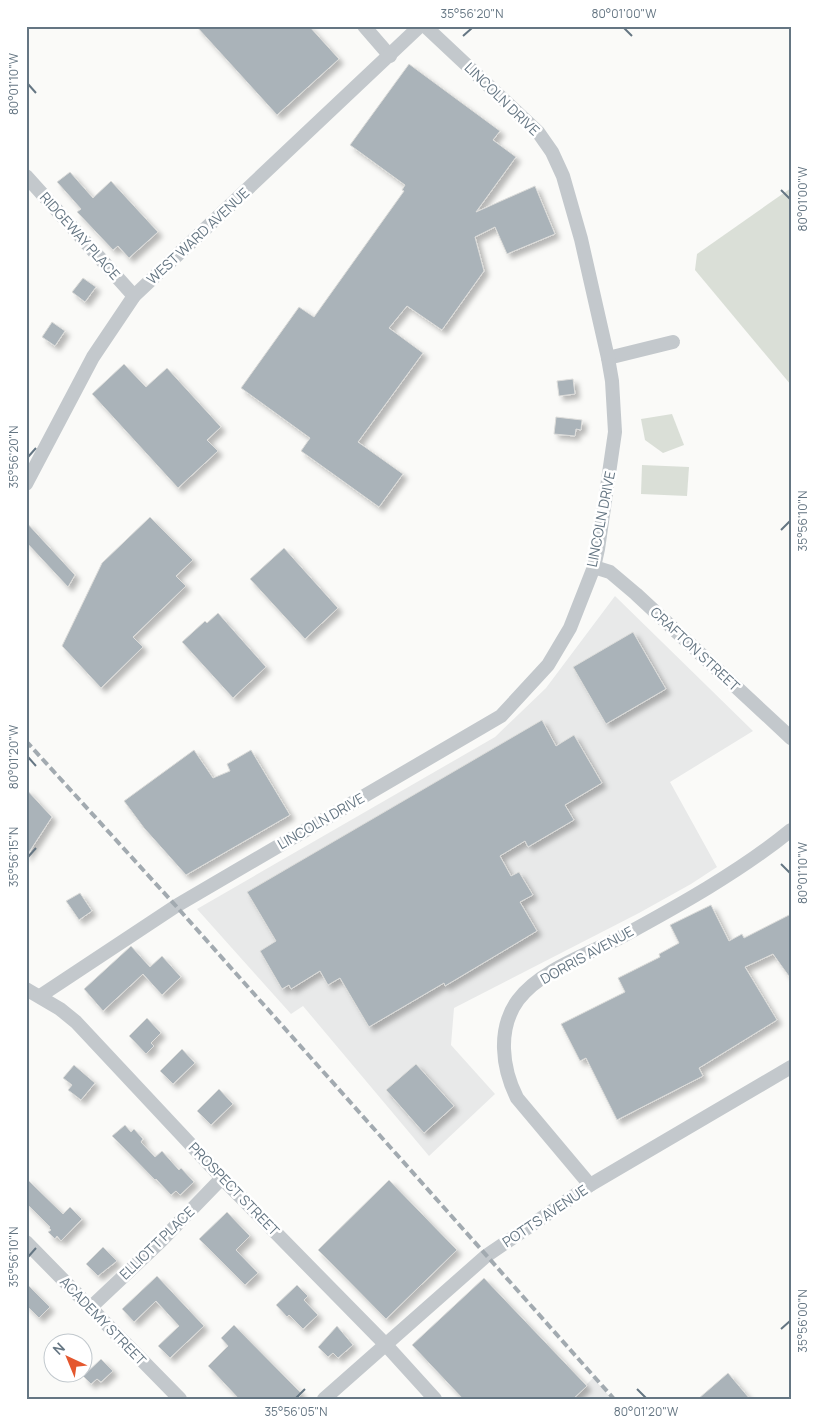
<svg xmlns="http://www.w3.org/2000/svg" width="817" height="1425" font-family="Manrope,sans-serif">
<defs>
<filter id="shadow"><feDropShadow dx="4.5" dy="4.5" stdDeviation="2.5" flood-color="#0004"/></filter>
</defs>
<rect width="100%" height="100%" fill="#fafaf8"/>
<g fill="#e8e9e9">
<path d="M615 596 753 731 670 782 717 867 691 884 639 913 454 1008 451 1045 495 1094 429 1156 303 1006 291 1014 197 909 495 737 546 688Z"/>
<path d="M593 1378 612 1399H572Z"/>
</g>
<g fill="#dadfd7">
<path d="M791 188V385L695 270 697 254Z"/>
<path d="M672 414 684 445 663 453 645 440 641 419Z"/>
<path d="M642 465 689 467 687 496 641 494Z"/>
</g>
<g fill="#aab3b9" stroke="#dcdcda" filter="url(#shadow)">
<path d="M196 26H309L339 59 277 115Z"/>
<path d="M409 64 500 131 493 140 516 157 476 212 535 186 555 234 507 254 495 227 475 237 484 271 442 330 407 306 389 328 423 353 358 442 403 474 379 507 301 451 310 438 241 388 299 307 314 317 404 191 402 190 405 185 350 145Z"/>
<path d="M70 172 93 198 111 181 158 232 129 258 118 246 113 250 77 212 81 209 57 182Z"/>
<path d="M83 278 96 287 85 302 72 292Z"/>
<path d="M52 322 65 331 55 346 42 337Z"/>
<path d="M124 364 146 387 167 368 221 427 207 440 218 451 178 488 92 394Z"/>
<path d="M573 379 575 394 559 396 557 381Z"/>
<path d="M556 417 582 420 581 430 576 429 575 436 554 434Z"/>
<path d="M150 517 193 560 176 576 186 586 133 637 143 647 101 688 62 646 102 563Z"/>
<path d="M26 522 75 575 68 587 26 542Z"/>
<path d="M284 548 338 608 305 639 250 579Z"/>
<path d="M218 613 266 667 233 698 182 642 205 621 207 623Z"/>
<path d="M633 632 666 689 606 724 573 667Z"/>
<path d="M542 720 556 746 574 735 602 783 565 805 574 820 528 847 525 841 500 856 511 876 519 872 533 895 520 902 537 931 445 986 444 983 369 1027 340 978 328 985 320 971 291 989 289 985 282 989 260 951 276 941 247 892Z"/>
<path d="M194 750 213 778 230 771 227 764 251 750 290 815 186 875 144 828 124 801Z"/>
<path d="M26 789 52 817 26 857Z"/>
<path d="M80 893 92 911 79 920 66 901Z"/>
<path d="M711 905 729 941 742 934 744 938 791 914V979L773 954 745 967 777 1020 699 1068 703 1076 617 1120 586 1058 580 1061 561 1024 625 992 618 978 660 957 659 954 679 943 670 925Z"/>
<path d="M131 946 150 967 162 956 181 977 162 995 143 974 103 1011 84 989Z"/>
<path d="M147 1018 161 1033 151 1043 154 1046 146 1054 129 1036Z"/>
<path d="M182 1049 195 1063 173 1084 160 1071Z"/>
<path d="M416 1064 454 1106 424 1133 386 1090Z"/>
<path d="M74 1065 95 1083 81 1100 68 1090 72 1085 63 1078Z"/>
<path d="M219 1089 233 1104 211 1125 197 1111Z"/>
<path d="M125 1125 131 1132 134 1129 143 1139 141 1142 155 1157 162 1151 179 1170 181 1168 194 1182 180 1195 176 1191 171 1195 156 1179 155 1180 112 1136Z"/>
<path d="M26 1178 63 1214 70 1207 82 1219 61 1241 57 1236 55 1239 48 1232 51 1230 49 1228 50 1227 26 1203Z"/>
<path d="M389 1180 457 1250 386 1319 318 1250Z"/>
<path d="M227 1212 250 1236 236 1250 258 1273 245 1285 199 1239Z"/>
<path d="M103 1247 117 1261 98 1276 86 1264Z"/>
<path d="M157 1276 204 1326 170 1358 158 1346 179 1326 156 1301 134 1322 122 1309Z"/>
<path d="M484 1278 587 1386 573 1399H463L412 1345Z"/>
<path d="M26 1283 50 1307 39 1318 26 1305Z"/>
<path d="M297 1285 308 1296 304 1300 318 1315 303 1329 289 1315 287 1317 276 1305Z"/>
<path d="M234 1325 302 1394 297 1399H239L208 1366 228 1346 221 1338Z"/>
<path d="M337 1326 353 1345 338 1358 333 1353 328 1357 318 1347Z"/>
<path d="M101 1359 113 1371 101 1382 97 1379 91 1384 83 1376Z"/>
<path d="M728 1373 750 1399H698Z"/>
</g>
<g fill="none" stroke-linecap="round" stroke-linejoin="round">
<g stroke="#c3c8cc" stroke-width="14">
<path d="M364 26 390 56"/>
<path d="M26 176 134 296"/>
<path d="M608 358 673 342"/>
<path d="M26 484 93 357 134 296 420 26"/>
<path d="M594 567 610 572 636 594 791 738"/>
<path d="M26 989 60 1009 76 1022 222 1178 386 1345 435 1399"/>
<path d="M40 996 176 906 501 716 548 665 570 628 594 567 598 549 615 432 612 381 608 358 581 239 563 176 552 152 538 132 425 26"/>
<path d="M590 1185 517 1098C502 1068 497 1029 518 1000 540 970 589 954 621 937 678 906 741 871 791 830"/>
<path d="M26 1242 180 1399"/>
<path d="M90 1308 161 1241 222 1178"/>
<path d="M324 1399 486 1256 590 1185 791 1067"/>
</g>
<path stroke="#a2aab0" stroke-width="4" stroke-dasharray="8 4" stroke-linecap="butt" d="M26 741 176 906 614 1399"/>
</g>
<path fill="none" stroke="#657683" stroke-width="2" d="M624 28 632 36M463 36 472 28M28 84 36 93M781 190 790 199M28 457 36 448M781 530 790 521M28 757 36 766M28 857 36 848M781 864 790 873M28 1257 36 1248M781 1329 790 1321M637 1389 646 1398M296 1398 305 1389"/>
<g text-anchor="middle" stroke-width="5" stroke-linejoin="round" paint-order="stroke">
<g font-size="14" fill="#657683" stroke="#fff">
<text transform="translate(502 99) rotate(44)" y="5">LINCOLN DRIVE</text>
<text transform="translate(80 236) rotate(48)" y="5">RIDGEWAY PLACE</text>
<text transform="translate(198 236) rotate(-43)" y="5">WEST WARD AVENUE</text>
<text transform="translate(601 519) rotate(-79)" y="5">LINCOLN DRIVE</text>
<text transform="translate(695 649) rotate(43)" y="5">CRAFTON STREET</text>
<text transform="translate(321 821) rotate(-30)" y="5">LINCOLN DRIVE</text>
<text transform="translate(587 955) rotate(-29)" y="5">DORRIS AVENUE</text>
<text transform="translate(234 1189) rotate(46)" y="5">PROSPECT STREET</text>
<text transform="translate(545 1216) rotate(-34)" y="5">POTTS AVENUE</text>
<text transform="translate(157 1243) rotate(-44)" y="5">ELLIOTT PLACE</text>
<text transform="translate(103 1321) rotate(46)" y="5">ACADEMY STREET</text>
</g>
</g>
<rect width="817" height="1425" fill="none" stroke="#ffffff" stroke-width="55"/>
<g transform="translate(68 1358) rotate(316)"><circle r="24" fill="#ffffff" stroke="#c1c8cd"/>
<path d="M0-4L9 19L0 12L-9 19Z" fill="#e4572e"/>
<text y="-8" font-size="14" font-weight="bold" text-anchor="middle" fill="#657683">N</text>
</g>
<rect x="28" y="28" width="762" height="1370" fill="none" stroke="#657683" stroke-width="2"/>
<g font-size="12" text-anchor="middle" fill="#657683">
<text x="472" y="18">35°56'20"N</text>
<text x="624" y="18">80°01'00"W</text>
<text transform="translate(14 84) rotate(-90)" y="4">80°01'10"W</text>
<text transform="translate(803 199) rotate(-90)" y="4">80°01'00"W</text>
<text transform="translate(14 457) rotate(-90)" y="4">35°56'20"N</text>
<text transform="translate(803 521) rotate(-90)" y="4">35°56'10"N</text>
<text transform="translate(14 757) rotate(-90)" y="4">80°01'20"W</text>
<text transform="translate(14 857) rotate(-90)" y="4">35°56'15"N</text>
<text transform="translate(803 873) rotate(-90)" y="4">80°01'10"W</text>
<text transform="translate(14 1257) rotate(-90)" y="4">35°56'10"N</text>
<text transform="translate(803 1321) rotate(-90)" y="4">35°56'00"N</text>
<text x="296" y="1416">35°56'05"N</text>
<text x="646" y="1416">80°01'20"W</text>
</g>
</svg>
